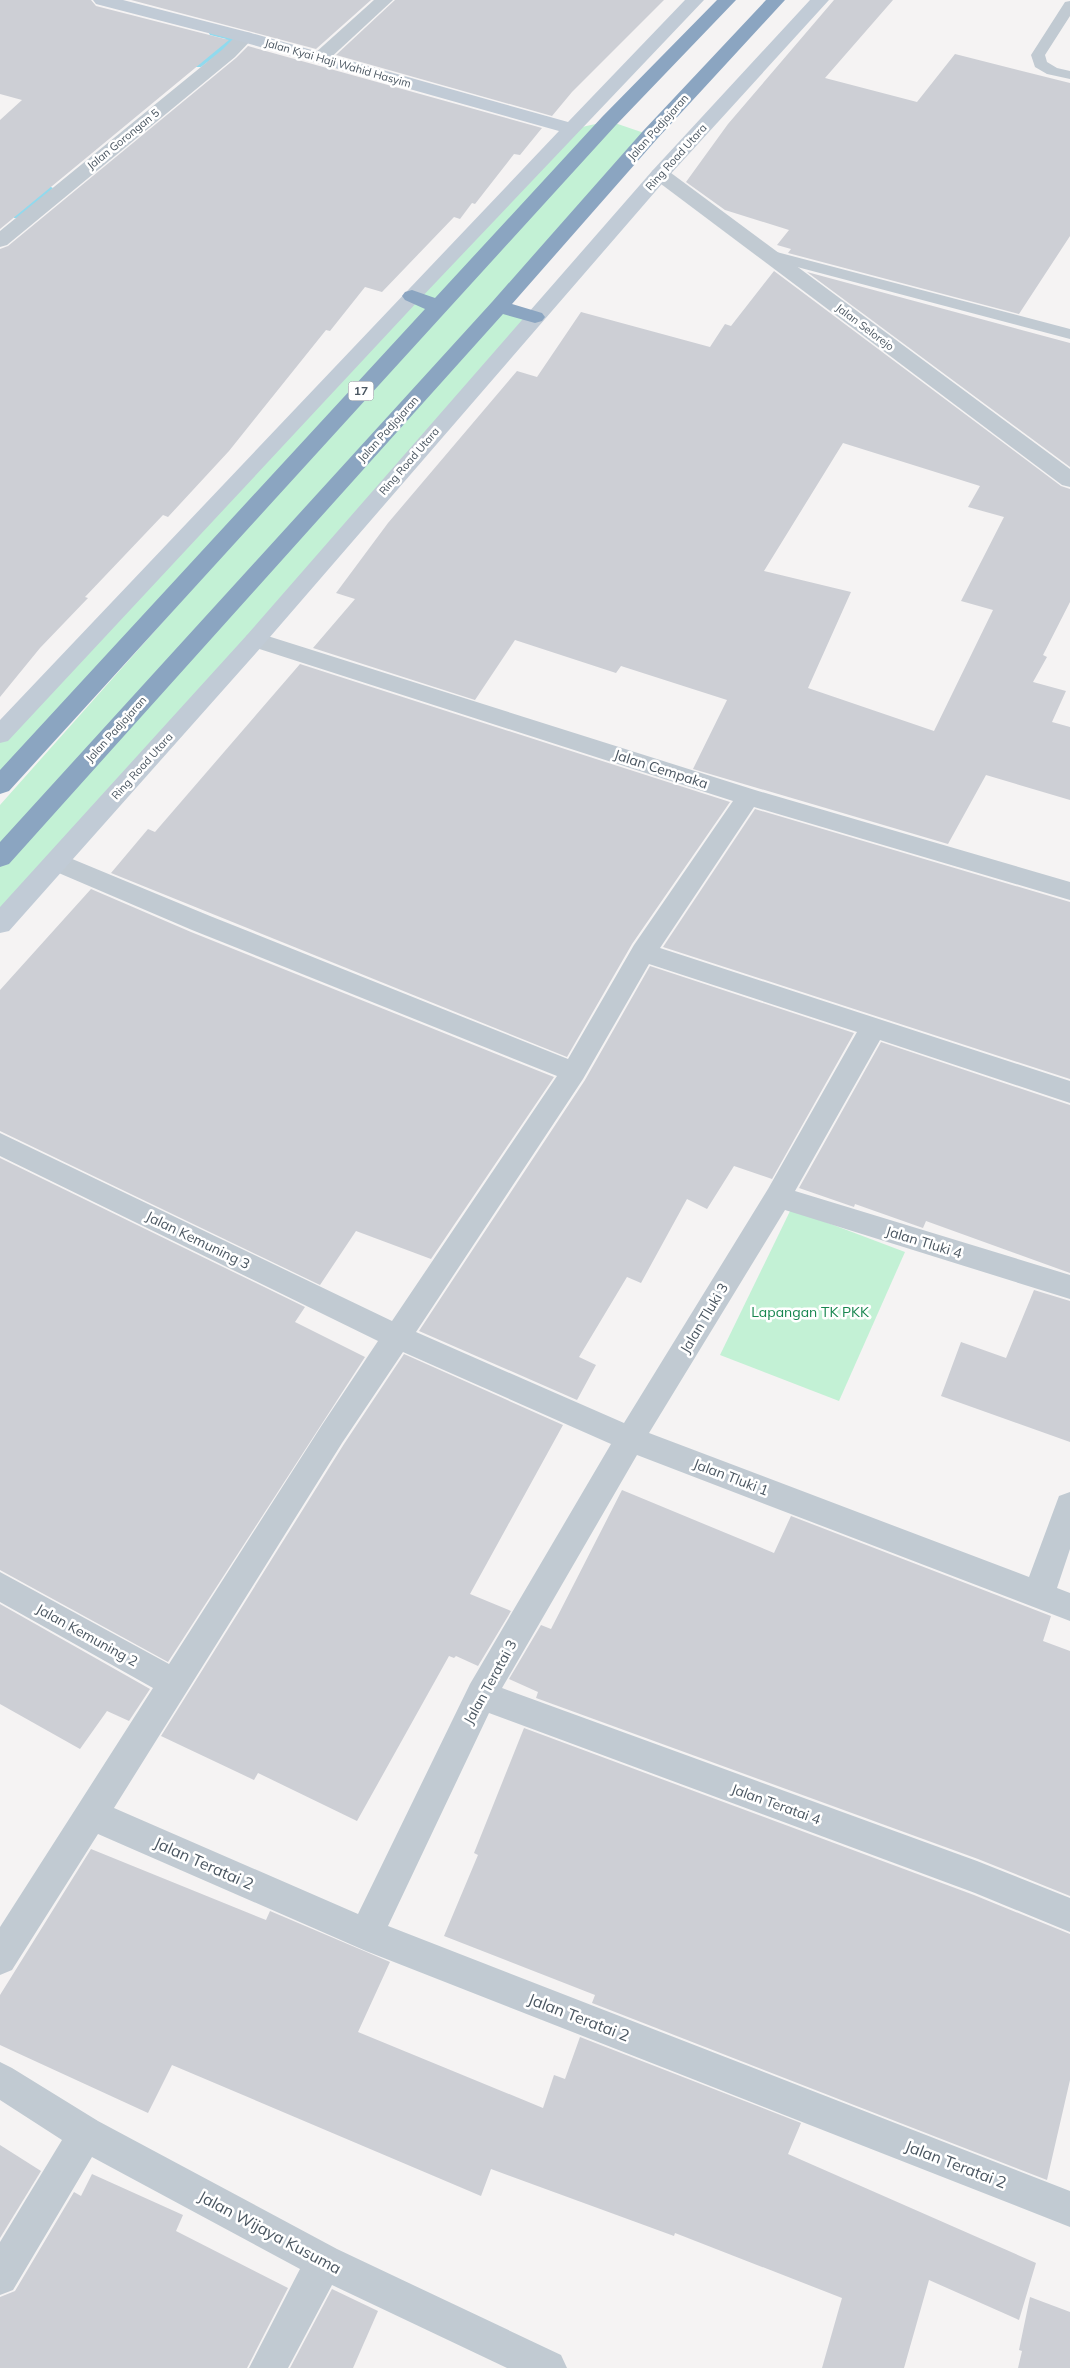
<svg xmlns="http://www.w3.org/2000/svg" width="1070" height="2368" font-family="Mulish,sans-serif">
<rect width="100%" height="100%" fill="#f5f3f3"/>
<g fill="#c3f1d5">
<path d="M609 121 650 135 0 854V805L573 161 0 786V737L573 129Z"/>
<path d="M499 306 535 317 0 918V864Z"/>
<path d="M791 1209 905 1252 839 1401 720 1355Z"/>
</g>
<g fill="none" stroke-linecap="round" stroke-linejoin="round">
<g fill="#90daee" fill-rule="evenodd">
<path d="M214 30 239 38 201 67H193V63L226 39 210 35 209 33Z"/>
<path d="M47 185 53 188 51 190 22 218H14V214L43 186Z"/>
</g>
</g>
<g fill="#cdcfd5" fill-rule="evenodd">
<path d="M0 0H91L96 6 229 40 0 229V120L22 100 0 94Z"/>
<path d="M131 0H371L316 49Z"/>
<path d="M395 0H664L572 92 552 116 336 55Z"/>
<path d="M834 0H893L825 78 917 102 955 54 1070 83V236L1019 314 788 253 791 249 777 245 789 230 725 210 686 182 728 124Z"/>
<path d="M248 46 542 128 520 155 514 154 475 204 472 203 460 219 454 217 382 292 365 287 330 331 326 330 229 451 168 517 163 515 85 597 88 598 40 648 0 697V249L8 246 236 58Z"/>
<path d="M774 271 1061 486 1070 489V602L1043 655 1047 657 1033 682 1066 691 1052 722 1070 727V800L986 775 948 844 693 769 727 700 621 666 616 673 515 640 475 700 313 648 355 599 336 593 388 523 517 371 537 377 581 312 710 347 725 324 731 326ZM843 443 980 486 968 507 1004 517 961 601 993 610 934 731 808 688 851 592 764 571Z"/>
<path d="M807 272 1070 343V467Z"/>
<path d="M300 664 730 802 632 944 567 1057 111 873 148 829 155 832Z"/>
<path d="M755 809 1070 902V1079L663 947Z"/>
<path d="M91 889 191 932 554 1077 431 1259 356 1231 320 1285 0 1131V990Z"/>
<path d="M650 966 854 1033 772 1179 734 1166 707 1209 687 1199 641 1283 627 1277 579 1357 596 1365 577 1400 419 1331 585 1080Z"/>
<path d="M881 1042 1070 1105V1273L926 1221 923 1228 855 1204 854 1207 799 1188Z"/>
<path d="M0 1158 305 1307 295 1322 365 1357 168 1662 0 1570Z"/>
<path d="M1034 1290 1070 1301V1442L941 1396 961 1342 1006 1358Z"/>
<path d="M404 1354 563 1425 470 1594 511 1611 478 1666 456 1656 454 1658 449 1656 357 1821 258 1773 254 1780 161 1736 344 1444Z"/>
<path d="M622 1490 774 1553 791 1516 1051 1616 1043 1641 1070 1651V1896L978 1859 536 1698 538 1692 509 1679 541 1625 551 1629Z"/>
<path d="M0 1604 150 1689 129 1721 107 1711 80 1749 0 1704Z"/>
<path d="M524 1728 974 1895 1070 1934V2080L1047 2180 592 2003 595 1995 444 1936 478 1855 474 1853Z"/>
<path d="M91 1849 266 1920 270 1911 390 1962 358 2032 543 2108 554 2075 565 2079 580 2037 801 2123 788 2154 1036 2263 1019 2320 929 2280 904 2368H822L842 2298 675 2233 674 2236 491 2169 481 2196 172 2065 148 2113 0 2045V1995Z"/>
<path d="M0 2145 41 2171 0 2238Z"/>
<path d="M92 2174 183 2215 176 2231 288 2288 247 2368H0V2297L15 2291 74 2192 81 2196Z"/>
<path d="M332 2289 378 2311 353 2368H290Z"/>
<path d="M1030 2297 1070 2312V2368H1018L1022 2351 1019 2350Z"/>
</g>
<g fill="none" stroke-linecap="round" stroke-linejoin="round">
<g fill="#c1cad2" fill-rule="evenodd">
<path d="M1070 1V16L1045 55 1047 62 1057 68 1070 71V79L1047 74 1035 67 1031 55 1065 2Z"/>
<path d="M769 250 1070 329V339L763 258 761 255 763 252Z"/>
</g>
<g fill="#c1cad2" fill-rule="evenodd">
<path d="M374 0H393L326 62H314L311 58 314 54Z"/>
<path d="M245 32 251 33 254 37 235 57 7 245 0 247V231L223 49 239 33Z"/>
<path d="M660 168 667 170 1070 469V487L1062 485 653 178 650 174 653 170Z"/>
<path d="M255 632 755 790 1070 882V900L754 807 660 948 1070 1081V1103L880 1040 795 1191 1070 1275V1299L785 1210 649 1433 1029 1577 1059 1496 1070 1492V1549L1057 1588 1070 1593V1621L637 1455 502 1688 977 1861 1070 1898V1932L975 1893 489 1713 388 1926 1070 2191V2227L366 1951 98 1834 12 1970 0 1975V1927L153 1688 0 1602V1572L169 1664 322 1425 378 1341 0 1156V1133L392 1321 557 1076 192 930 47 868 44 862 47 856 56 853 65 856 210 916 568 1059 634 945 733 801 247 645 244 640 247 635ZM649 964 857 1032 768 1189 624 1423 416 1332 583 1079ZM403 1352 611 1444 470 1684 358 1914 114 1808 342 1443Z"/>
<path d="M0 2062 12 2068 98 2121 337 2249 561 2355 567 2368H507L332 2285 288 2368H249L300 2269 92 2157 13 2290 0 2295V2242L62 2140 0 2100Z"/>
</g>
<g fill="#c1cbd6" fill-rule="evenodd">
<path d="M93 0H123L251 33 568 122 685 0H704L419 300 8 741 0 743V720L559 131 239 41 96 4Z"/>
<path d="M810 0H829L667 178 263 645 9 931 0 933V907L247 635 653 170Z"/>
</g>
<g fill="#8ba5c1" fill-rule="evenodd">
<path d="M717 0H736L616 125 9 791 0 794V770L425 309 405 300 402 296 405 292 412 290 435 298 602 117Z"/>
<path d="M766 0H785L657 139 512 304 542 313 545 317 542 321 535 323 503 314 9 864 0 867V842L492 302 643 131Z"/>
</g>
</g>
<g text-anchor="middle" stroke-width="5" stroke-linejoin="round" paint-order="stroke">
<g font-size="11" fill="#4a5661" stroke="#fff">
<text transform="translate(338 63) rotate(16)" y="4">Jalan Kyai Haji Wahid Hasyim</text>
<text transform="translate(658 127) rotate(-48)" y="4">Jalan Padjajaran</text>
<text transform="translate(123 139) rotate(-39)" y="4">Jalan Gorongan 5</text>
<text transform="translate(676 157) rotate(-48)" y="4">Ring Road Utara</text>
<text transform="translate(865 327) rotate(37)" y="4">Jalan Selorejo</text>
<text transform="translate(388 429) rotate(-48)" y="4">Jalan Padjajaran</text>
<text transform="translate(409 461) rotate(-49)" y="4">Ring Road Utara</text>
<text transform="translate(116 729) rotate(-48)" y="4">Jalan Padjajaran</text>
<text transform="translate(142 766) rotate(-48)" y="4">Ring Road Utara</text>
</g>
<rect fill="#fff" stroke="#808990" stroke-width="1" x="348.5" y="381.5" width="25" height="19" rx="4"/>
<g font-size="12" font-weight="bold" fill="#4a5661">
<text x="361" y="395">17</text>
</g>
<g font-size="14" fill="#4a5661" stroke="#fff">
<text transform="translate(661 769) rotate(18)" y="5">Jalan Cempaka</text>
<text transform="translate(198 1240) rotate(26)" y="5">Jalan Kemuning 3</text>
<text transform="translate(924 1242) rotate(17)" y="5">Jalan Tluki 4</text>
<text transform="translate(704 1318) rotate(-59)" y="5">Jalan Tluki 3</text>
<text transform="translate(731 1477) rotate(21)" y="5">Jalan Tluki 1</text>
<text transform="translate(87 1635) rotate(29)" y="5">Jalan Kemuning 2</text>
<text transform="translate(490 1682) rotate(-61)" y="5">Jalan Teratai 3</text>
<text transform="translate(776 1804) rotate(20)" y="5">Jalan Teratai 4</text>
</g>
<g font-size="14" fill="#17864f" stroke="#fff">
<text x="810" y="1317">Lapangan TK PKK</text>
</g>
<g font-size="16" fill="#4a5661" stroke="#fff">
<text transform="translate(204 1863) rotate(24)" y="6">Jalan Teratai 2</text>
<text transform="translate(579 2017) rotate(21)" y="6">Jalan Teratai 2</text>
<text transform="translate(956 2164) rotate(21)" y="6">Jalan Teratai 2</text>
<text transform="translate(270 2232) rotate(28)" y="6">Jalan Wijaya Kusuma</text>
</g>
</g>
</svg>
